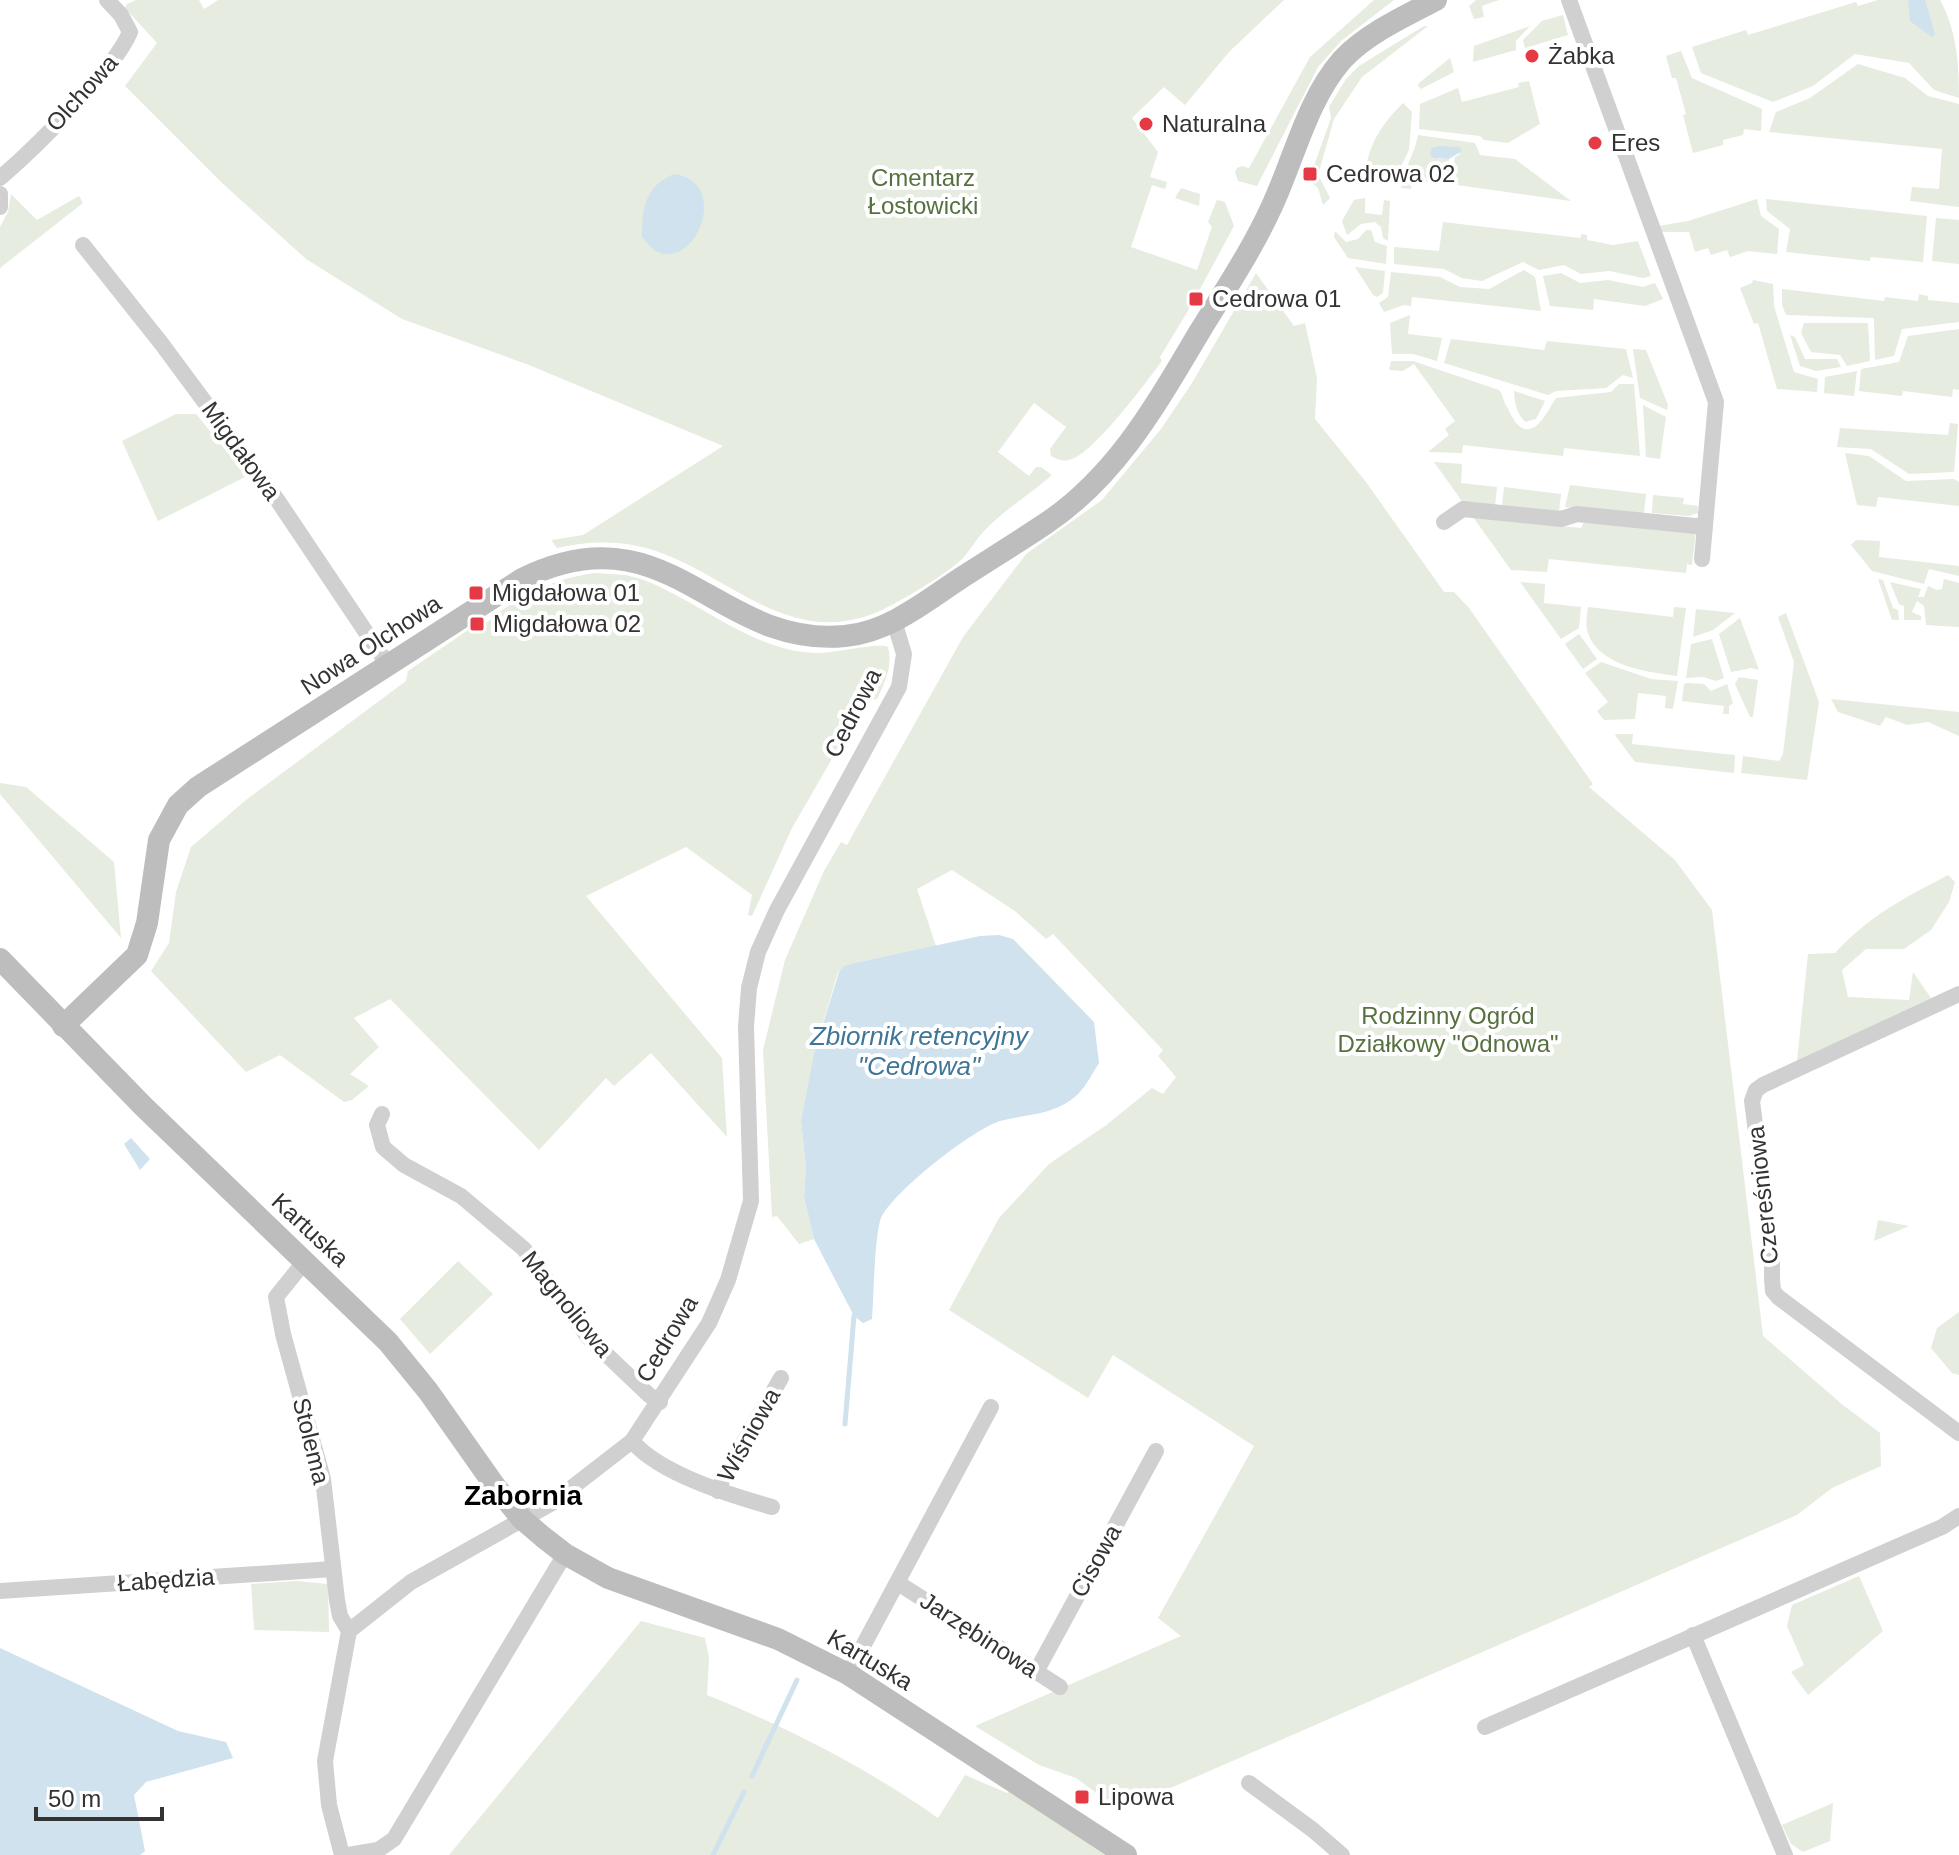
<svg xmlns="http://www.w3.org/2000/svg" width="1959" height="1855" font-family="Arial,sans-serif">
<rect width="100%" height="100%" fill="#fff"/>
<g fill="#e6ecdf">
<path d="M136 0H199L204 9 218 0H1284L1229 52 1185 105 1164 87 1132 118 1158 152 1150 177 1167 182 1165 189 1152 185 1131 247 1197 270 1212 227 1208 222 1217 200 1225 202 1234 226 1192 304 1160 357 1162 361C1146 382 1093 455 1069 460 1063 462 1057 459 1051 456L1050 449 1066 427 1034 403 998 452 1029 476 1036 467H1041L1052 475C1033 492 1003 511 986 529 977 538 971 549 963 558 949 573 895 605 875 613 790 647 732 578 659 552 626 540 590 540 557 548L551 540 583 535 723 446 529 365 402 319 306 259 221 182 125 86 157 43 125 8 127 4Z"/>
<path d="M1374 0H1394L1341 41 1318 67 1257 186 1238 181 1235 172 1237 168 1242 166 1249 168 1310 57Z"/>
<path d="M1476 0H1499L1482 6 1484 17 1474 19 1469 6Z"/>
<path d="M1878 0H1940C1957 31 1959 64 1959 98L1934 90 1909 63 1855 54 1813 86 1773 102 1701 73 1692 47 1746 30 1748 35 1856 2 1858 6Z"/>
<path d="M1563 15 1568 35 1525 48 1523 40 1542 21Z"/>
<path d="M1424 26H1428L1362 77 1334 119 1318 175 1330 198 1323 205 1318 188 1309 180 1331 118 1329 107 1346 79 1359 66Z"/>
<path d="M1530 26 1516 41V50L1473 62 1474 46Z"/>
<path d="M1681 51 1692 78 1762 109 1761 131 1744 129 1743 135 1723 140V145L1693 153 1683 115 1686 114 1676 78H1672L1666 56Z"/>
<path d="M1450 58 1454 72 1421 89 1418 86 1419 83Z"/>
<path d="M1858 64 1905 78 1928 96 1959 104V207L1910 201 1912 187 1939 189 1942 149 1769 132 1776 112 1810 98Z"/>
<path d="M1529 81 1540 124 1508 143 1484 140 1480 136 1419 129 1420 104 1458 88 1462 102 1519 87 1518 83Z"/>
<path d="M1403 103 1412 112 1409 150 1392 184 1364 181C1367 147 1379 127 1403 103Z"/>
<path d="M1418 135 1475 143 1480 155 1515 159 1571 201 1450 184 1455 157 1460 154 1447 147 1439 146 1438 159H1449L1445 184 1412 180 1411 189 1401 188C1403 169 1415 154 1418 135Z"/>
<path d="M1181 188 1200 194 1199 206 1175 198Z"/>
<path d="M11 194 37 220 79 196 83 203 0 268V227L8 212Z"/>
<path d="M1365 198V213L1382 215 1384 200 1390 201 1388 241 1383 238 1381 227 1375 222 1361 224 1347 235 1342 221 1354 200Z"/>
<path d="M1757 199 1761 216 1779 229 1777 254 1748 251 1730 257 1727 250 1711 255 1708 248 1695 252 1689 232H1660L1658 226 1688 221Z"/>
<path d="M1766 199 1927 216 1923 262 1871 257 1870 261 1786 252 1790 229 1767 211Z"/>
<path d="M1936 218 1959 220V264L1932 261Z"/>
<path d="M1443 222 1580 238 1582 234 1587 235V240L1613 245 1638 241 1651 276 1643 278 1609 271 1581 274 1564 265 1539 270 1523 262 1482 281 1462 278 1444 269 1394 264V247L1439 251Z"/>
<path d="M1366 230H1371L1375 242 1387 246 1386 264 1348 258 1334 237 1335 231 1346 242 1358 239Z"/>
<path d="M1355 267 1385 271 1383 293 1377 297 1373 295Z"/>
<path d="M1524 270 1535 277 1541 311 1412 297 1411 306 1404 305 1384 312 1379 303 1388 297 1391 272 1440 277 1460 287 1489 289Z"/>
<path d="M1256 273 1294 326 1305 323 1317 378 1315 419 1366 482 1444 592H1454L1469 608 1593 784 1589 787 1675 860 1712 910 1763 1336 1843 1405 1880 1433 1881 1466 1832 1488 1797 1515 1120 1810 1076 1778 1039 1765 975 1726 1181 1636 1158 1618 1254 1446 1113 1355 1088 1398 949 1310 999 1218 1049 1164 1105 1126 1152 1088 1163 1094 1176 1077 1158 1056 1163 1050 1053 934 1046 939 1015 911 952 870 917 889 936 946 859 962 838 972 814 1053 801 1120 806 1168 804 1197 814 1239 799 1244 777 1216 772 1217 763 1050 785 960 824 871 841 842 847 845 963 637 1026 554 1102 500 1161 429 1192 383Z"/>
<path d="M1561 273 1580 283 1608 280 1643 287 1655 283 1663 299 1645 306 1594 299 1593 310 1550 306 1543 276Z"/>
<path d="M1753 280 1773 284 1774 306 1794 372 1818 379 1817 392 1777 389 1758 323 1754 324 1740 288 1752 283Z"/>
<path d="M1782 289 1884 301 1885 297 1918 301 1919 294 1928 296V300L1959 303V322L1902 329 1894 356 1875 360 1874 318 1786 315 1782 305Z"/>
<path d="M1410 315 1408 334 1442 338 1437 361 1413 354H1392L1390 323Z"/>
<path d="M1804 323H1868L1870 361 1847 366 1840 355 1811 352 1801 333Z"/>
<path d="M1959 329V390L1953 389 1952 397 1903 391 1902 396 1859 391 1861 369 1899 362 1908 336Z"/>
<path d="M1790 335 1795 337 1805 359H1837L1841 367 1816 371 1800 366Z"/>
<path d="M1451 339 1544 350 1547 341 1626 349 1633 378 1623 375 1606 388 1556 391 1548 395 1444 363Z"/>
<path d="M1633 349 1646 350 1668 405 1667 410 1640 398Z"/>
<path d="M1391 361H1413L1499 390C1504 396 1503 402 1507 407 1510 412 1512 418 1516 423 1534 443 1548 410 1556 398L1611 392 1619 384H1634L1640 456 1564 448 1563 456 1463 445 1462 453 1428 452 1449 435 1445 429 1455 421 1414 364 1403 371 1389 370Z"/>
<path d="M1857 371 1854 396 1824 393 1825 377Z"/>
<path d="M1514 391 1545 401 1536 419 1525 422C1516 412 1515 404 1514 391Z"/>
<path d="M1643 405 1666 417 1660 459 1646 457Z"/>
<path d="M176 414H196L247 476 158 521 122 441Z"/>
<path d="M1950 423 1958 424 1954 472 1909 474 1871 449 1837 447 1840 428 1948 435Z"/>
<path d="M1845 453 1869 456 1906 481 1954 479 1959 482V506L1878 497 1876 507 1857 505Z"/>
<path d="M1434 462 1462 464 1461 483 1497 487 1495 506 1464 504Z"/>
<path d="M1570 485 1646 494 1644 512 1641 515 1565 507Z"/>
<path d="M1504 487 1561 494 1559 512 1502 506Z"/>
<path d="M1653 495 1684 498 1683 504 1698 506V513L1689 516 1652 513Z"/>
<path d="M1473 517 1581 528 1584 522 1696 530 1692 565 1687 564 1686 573 1549 559 1547 572 1511 570Z"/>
<path d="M1856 540 1880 541 1879 557 1959 566V576L1929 569 1924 584 1872 571 1851 545Z"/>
<path d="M596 573 626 575 644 580C700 602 753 651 815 653 833 654 877 642 888 647 893 666 885 682 877 699L866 700 792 828 752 916 748 915 752 895 686 847 586 896 722 1058 727 1137 651 1053 614 1086 606 1078 539 1150 390 999 354 1018 379 1047 350 1074 369 1086 352 1100 344 1102 280 1055 246 1072 151 971 169 943 176 892 191 847 246 800 406 681 408 671 477 624 479 627 492 619 491 617C527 594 553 578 596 573Z"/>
<path d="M1878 579 1883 580 1893 608 1898 610 1899 620H1892Z"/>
<path d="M1944 579 1959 583V627L1926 625 1924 606 1917 601 1912 612 1921 616V620H1904V606L1899 604 1890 582 1921 589 1918 597H1924L1928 586 1937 590 1942 589Z"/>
<path d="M1520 582 1545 584 1544 603 1581 607 1579 628 1561 639Z"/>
<path d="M1588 607 1673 617 1674 607 1686 608 1677 676C1647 672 1599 666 1588 633 1585 626 1587 615 1588 607Z"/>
<path d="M1696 609 1735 613 1713 630 1693 637Z"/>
<path d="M1786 613 1819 702 1807 780 1741 773 1743 756 1779 761 1783 754 1794 662 1778 617Z"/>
<path d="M1740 618 1759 670 1751 668 1731 672 1719 634Z"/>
<path d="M1579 634 1597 659 1583 669 1565 644Z"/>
<path d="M1712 639 1724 678 1716 681 1703 677 1686 678 1691 644Z"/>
<path d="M1601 662 1651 679 1678 681 1673 709 1665 708 1666 696 1638 693 1635 719 1604 720 1597 711 1608 702 1585 673Z"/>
<path d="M1739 677 1758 680 1753 717H1750L1735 684Z"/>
<path d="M1688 683 1704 684 1711 691 1727 684 1733 703 1729 706V714H1723L1724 706 1682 701 1684 684Z"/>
<path d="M1831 699 1959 712V736L1928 722 1907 725 1886 717 1880 726 1838 712Z"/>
<path d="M1617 734H1633L1632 744 1735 755 1734 773 1635 762 1615 735Z"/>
<path d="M0 783 26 787 114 862 121 938 0 794Z"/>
<path d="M1948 875 1955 882 1949 902 1931 930 1904 949H1866L1842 970 1848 997 1909 1000 1913 972 1931 998 1797 1061 1808 954 1835 953C1870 915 1903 899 1948 875Z"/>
<path d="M1878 1220 1909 1226 1874 1241Z"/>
<path d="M458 1261 493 1294 430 1354 400 1319Z"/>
<path d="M1959 1312V1375L1952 1373 1931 1348 1937 1328Z"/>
<path d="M1859 1576 1883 1631 1808 1695 1791 1672 1804 1665 1787 1626 1792 1605Z"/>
<path d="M296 1581 328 1584 329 1632 254 1630 251 1584Z"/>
<path d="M641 1621 705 1638 709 1658 707 1695C787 1727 867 1768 938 1818L965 1775 1007 1793 1011 1790 1108 1855H449Z"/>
<path d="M1833 1803 1830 1841 1803 1852 1791 1844 1782 1825Z"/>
</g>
<g fill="#cfe2ee">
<path d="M1908 0H1925L1935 34 1932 37 1910 21Z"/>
<path d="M1439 146 1459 147 1462 151 1449 159 1433 158 1430 153 1432 148Z"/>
<path d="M674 174C732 182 695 272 656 251 651 249 646 241 642 237 642 207 645 187 674 174Z"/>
<path d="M999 935 1013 939 1094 1022 1099 1063C1093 1072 1087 1085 1079 1093 1058 1115 1027 1114 1000 1121 973 1129 887 1196 880 1221 874 1247 874 1291 872 1319L863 1323 854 1316 814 1239 804 1197 806 1168 801 1120 814 1053 839 972 844 966 859 962 980 936Z"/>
<path d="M131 1138 150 1159 140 1170 124 1144Z"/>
<path d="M0 1648 178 1731 226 1742 233 1758 146 1782 134 1795 145 1851 140 1855H0Z"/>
</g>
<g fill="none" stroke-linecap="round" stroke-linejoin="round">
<g stroke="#cfe2ee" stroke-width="5">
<path d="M845 1424 854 1316"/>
<path d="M752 1776 797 1680"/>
<path d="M713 1855 744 1792"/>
</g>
<g stroke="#d0d0d0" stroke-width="16">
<path d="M1569 0 1716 402 1702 559"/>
<path d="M0 178C33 150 115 69 130 32L121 15 107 0"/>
<path d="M0 194V207"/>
<path d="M83 245 161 343 278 501 388 665"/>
<path d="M1444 522 1463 509 1561 519 1577 514 1705 527"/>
<path d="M1959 994 1763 1085 1756 1090 1752 1101 1772 1257V1279L1773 1291 1778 1297 1959 1433"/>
<path d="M382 1114 377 1125 383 1147 404 1165 461 1196 524 1249 588 1337 649 1395 660 1402"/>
<path d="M305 1261 276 1297 283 1334 323 1479 337 1600 340 1616 349 1631 325 1761 329 1805 342 1855"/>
<path d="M632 1441C660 1474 730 1495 772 1507"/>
<path d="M718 1491 723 1478 781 1378"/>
<path d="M898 1583 1060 1687"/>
<path d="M0 1591 333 1569"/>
<path d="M349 1631 411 1582 552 1503 632 1441 709 1323 728 1280 751 1201 746 1027 749 988 758 952 777 910 899 687 904 654 894 621"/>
<path d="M1693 1635 1785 1855"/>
<path d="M1036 1672 1156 1451"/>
<path d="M848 1674 991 1407"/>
<path d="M1485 1727 1942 1527 1959 1516"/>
<path d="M1249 1783 1313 1830 1342 1855"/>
<path d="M348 1855 378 1850 394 1839 565 1554"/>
</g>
<g stroke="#bdbdbd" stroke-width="22">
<path d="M0 959 143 1106 388 1342 428 1391 495 1486 522 1519 543 1537 565 1554 608 1578 778 1639 848 1674 1126 1855"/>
<path d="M63 1026 137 955 147 923 159 840 178 805 198 787 522 579C669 506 716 649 845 636 889 632 926 601 961 578 989 560 1018 542 1045 524 1117 476 1157 403 1200 331 1225 290 1252 250 1272 206 1294 159 1307 100 1342 60 1366 34 1405 16 1436 0"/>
</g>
</g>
<g fill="#e63946" stroke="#fff" stroke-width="3">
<circle cx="1532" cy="56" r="8"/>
<circle cx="1146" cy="124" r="8"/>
<circle cx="1595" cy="143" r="8"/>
<rect x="1302" y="166" width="16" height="16" rx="4"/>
<rect x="1188" y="291" width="16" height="16" rx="4"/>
<rect x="468" y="585" width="16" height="16" rx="4"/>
<rect x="469" y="616" width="16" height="16" rx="4"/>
<rect x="1074" y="1789" width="16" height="16" rx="4"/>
</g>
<g text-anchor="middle" stroke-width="8" stroke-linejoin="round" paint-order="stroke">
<g font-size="24" fill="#333" stroke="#fff" text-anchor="start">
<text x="1548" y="64">Żabka</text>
<text x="1162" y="132">Naturalna</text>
<text x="1611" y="151">Eres</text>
<text x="1326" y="182">Cedrowa 02</text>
<text x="1212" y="307">Cedrowa 01</text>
<text x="492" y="601">Migdałowa 01</text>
<text x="493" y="632">Migdałowa 02</text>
<text x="1098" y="1805">Lipowa</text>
</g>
<g font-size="24" fill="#333" stroke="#fff">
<text transform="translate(82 93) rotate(-48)" y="8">Olchowa</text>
<text transform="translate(241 451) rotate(54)" y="8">Migdałowa</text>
<text transform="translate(371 645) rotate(-33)" y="8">Nowa Olchowa</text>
<text transform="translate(853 713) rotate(-63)" y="8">Cedrowa</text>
<text transform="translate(1763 1195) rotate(-96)" y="8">Czereśniowa</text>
<text transform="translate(310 1230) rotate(43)" y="8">Kartuska</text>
<text transform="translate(567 1304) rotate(51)" y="8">Magnoliowa</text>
<text transform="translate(667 1339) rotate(-59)" y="8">Cedrowa</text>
<text transform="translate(749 1435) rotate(-61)" y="8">Wiśniowa</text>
<text transform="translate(311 1441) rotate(76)" y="8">Stolema</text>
<text transform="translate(1096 1561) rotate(-61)" y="8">Cisowa</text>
<text transform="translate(166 1580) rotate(-4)" y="8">Łabędzia</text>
<text transform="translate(979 1635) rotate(33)" y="8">Jarzębinowa</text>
<text transform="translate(870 1660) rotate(31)" y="8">Kartuska</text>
</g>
<g font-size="24" fill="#56703f" stroke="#fff">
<text x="923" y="186">Cmentarz<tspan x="923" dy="28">Łostowicki</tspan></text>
<text x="1448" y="1024">Rodzinny Ogród<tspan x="1448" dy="28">Działkowy "Odnowa"</tspan></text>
</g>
<g font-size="26" font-style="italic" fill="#3f7597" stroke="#fff">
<text x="919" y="1045">Zbiornik retencyjny<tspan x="919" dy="30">"Cedrowa"</tspan></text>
</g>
<g font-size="28" font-weight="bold" fill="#000" stroke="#fff">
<text x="523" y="1505">Zabornia</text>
</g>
</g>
<path d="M36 1807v12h126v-12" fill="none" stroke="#333333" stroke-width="4"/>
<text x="48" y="1807" font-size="24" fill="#333333" stroke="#ffffff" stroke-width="6" paint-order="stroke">50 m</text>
</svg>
